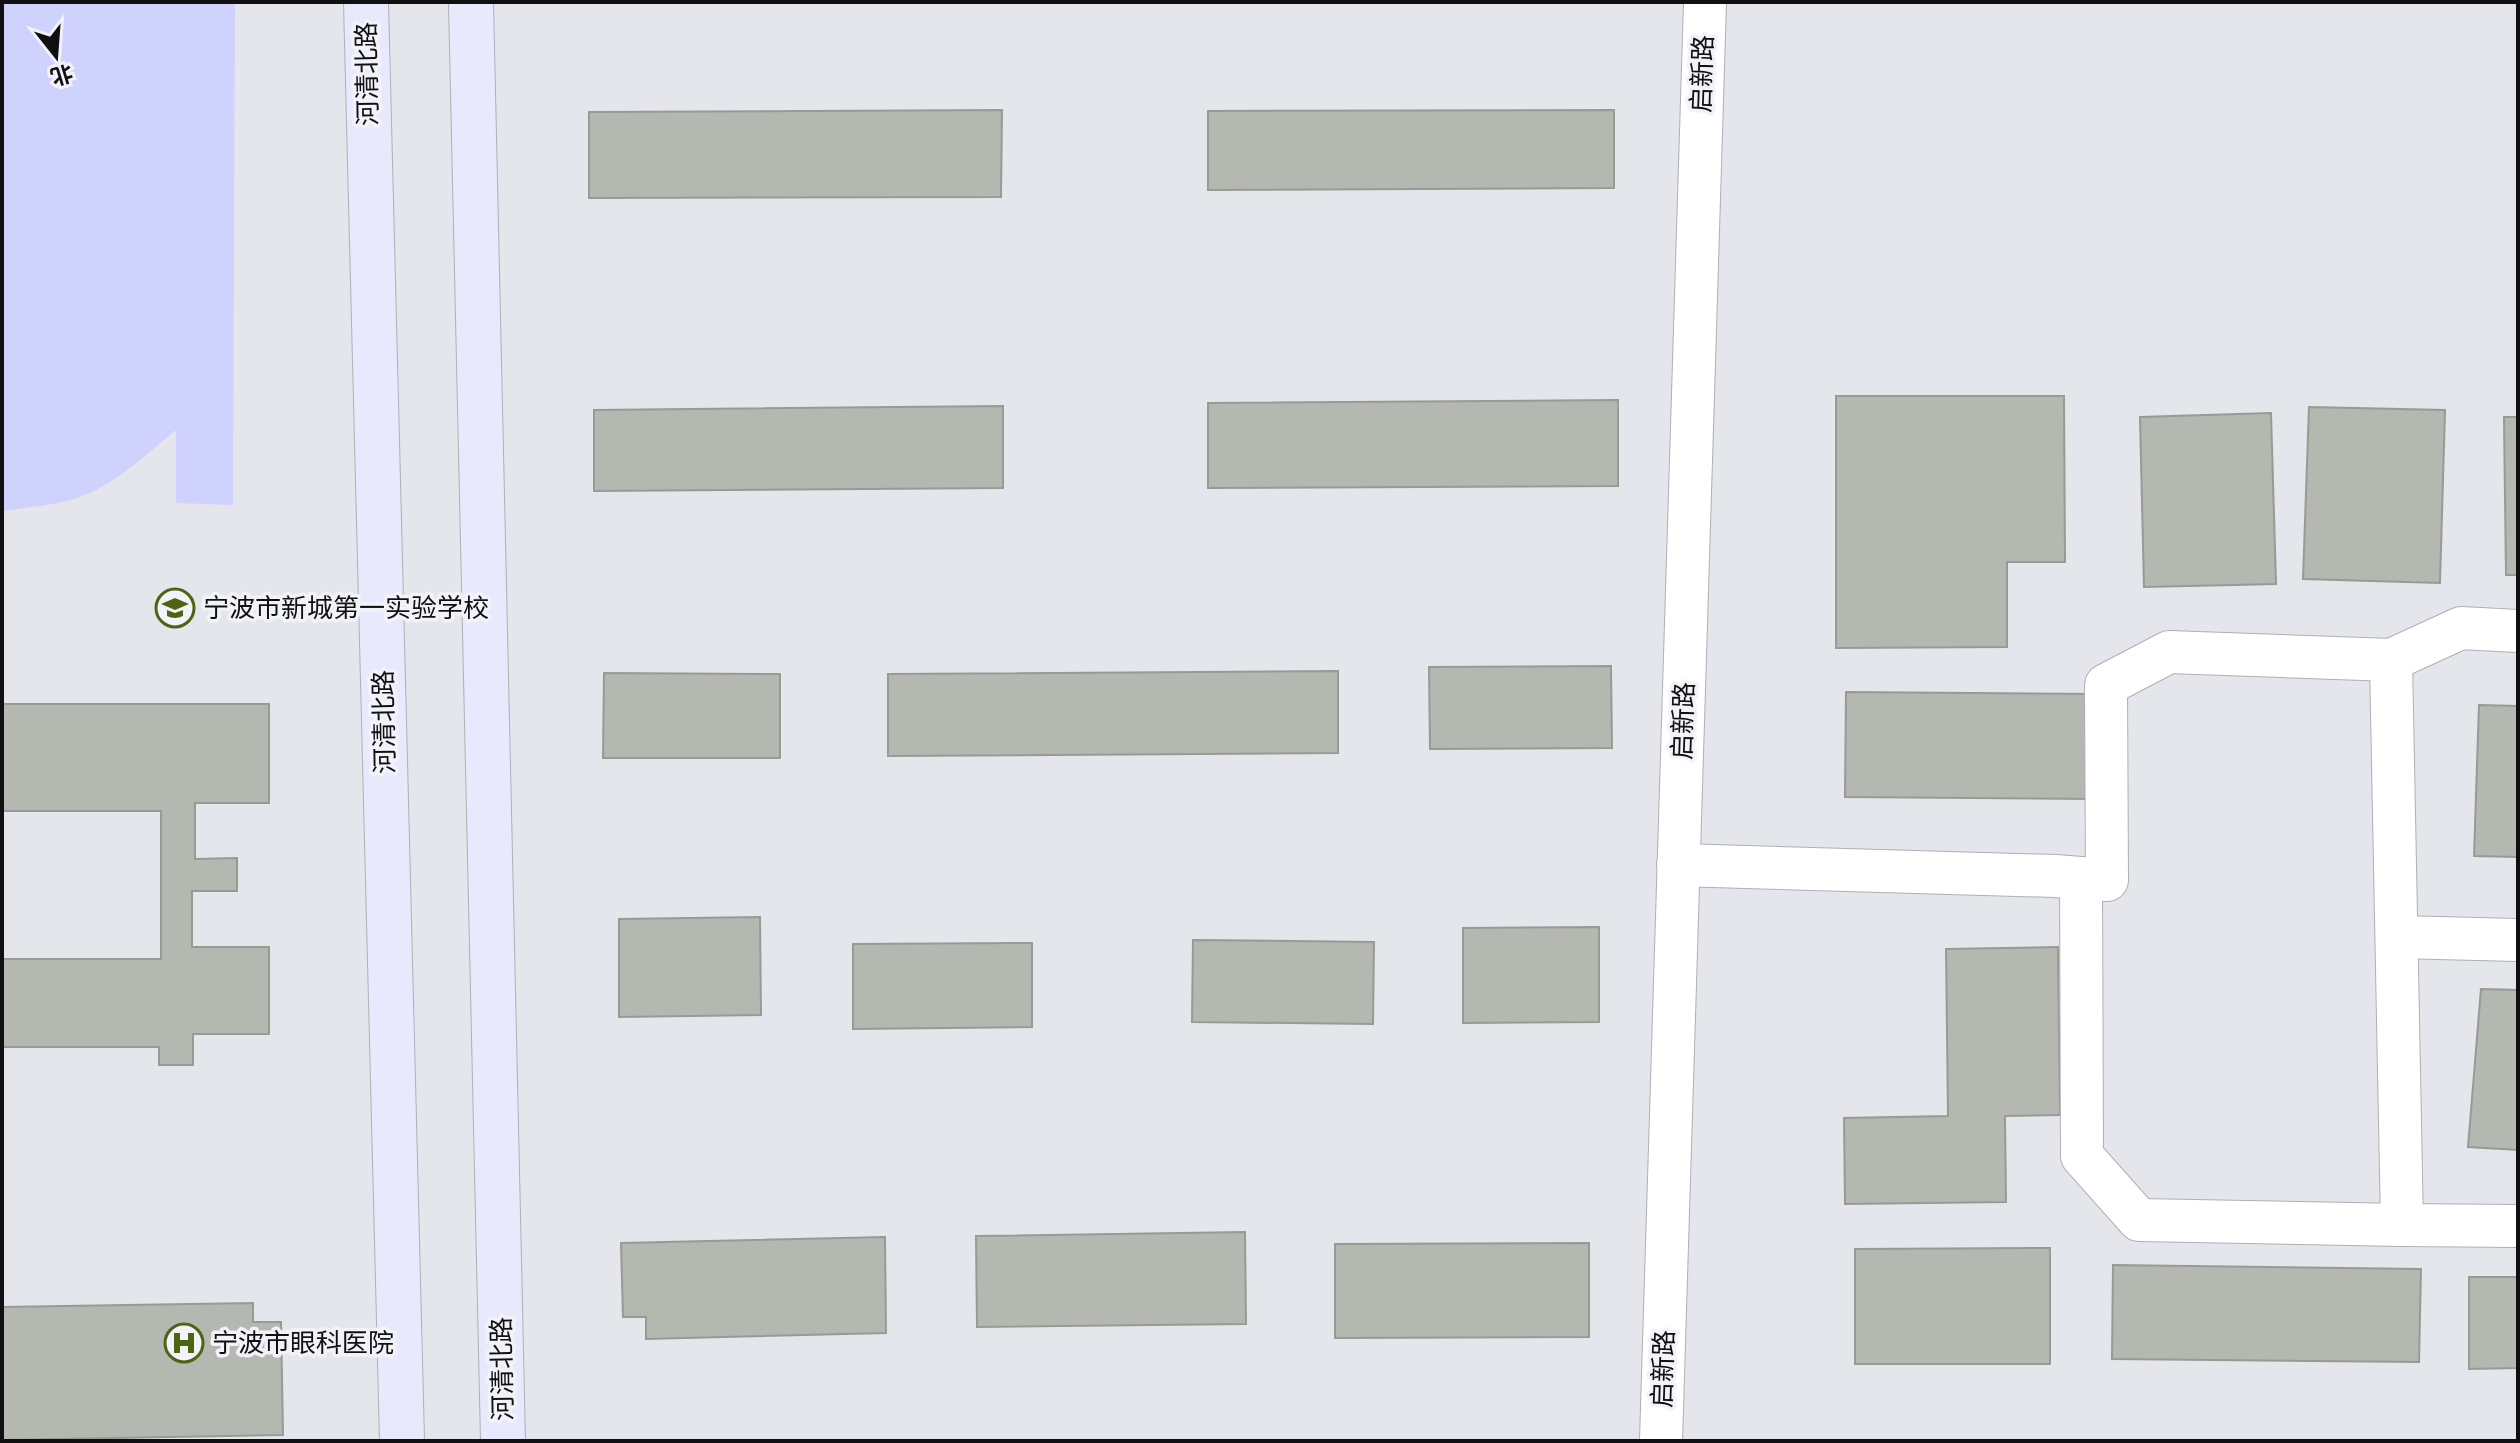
<svg xmlns="http://www.w3.org/2000/svg" width="2520" height="1443" font-family="'DM Sans','Noto Sans SC',sans-serif">
<rect width="100%" height="100%" fill="#e5e5ec"/>
<path fill="#cfd2fc" d="M2 2H235L233 505 176 503V430C144 456 112 488 71 500 48 506 25 508 2 511Z"/>
<g fill="#b5b7b1" stroke="#989a94" stroke-width="2">
<path d="M1002 110 1001 197 589 198V112Z"/>
<path d="M1614 110V188L1208 190V111Z"/>
<path d="M1836 396H2064L2065 562H2007V647L1836 648Z"/>
<path d="M1618 400V486L1208 488V403Z"/>
<path d="M1003 406V488L594 491V410Z"/>
<path d="M2309 407 2445 410 2440 583 2303 579Z"/>
<path d="M2271 413 2276 584 2144 587 2140 417Z"/>
<path d="M2504 417H2518V575H2506Z"/>
<path d="M1611 666 1612 748 1430 749 1429 667Z"/>
<path d="M1338 671V753L888 756V674Z"/>
<path d="M604 673 780 674V758H603Z"/>
<path d="M1846 692 2095 694 2093 799 1845 797Z"/>
<path d="M2 704H269V803H195V859L237 858V891H192V947H269V1034H193V1065H159V1047H2V959H161V811H2Z"/>
<path d="M2479 705 2518 706V857L2474 856Z"/>
<path d="M760 917 761 1015 619 1017V919Z"/>
<path d="M1599 927V1022L1463 1023V928Z"/>
<path d="M1193 940 1374 942 1373 1024 1192 1022Z"/>
<path d="M1032 943V1027L853 1029V944Z"/>
<path d="M2058 947 2060 1115 2005 1116 2006 1202 1845 1204 1844 1118 1948 1116 1946 949Z"/>
<path d="M2481 989 2518 990V1150L2468 1147Z"/>
<path d="M1245 1232 1246 1324 977 1327 976 1236Z"/>
<path d="M885 1237 886 1333 646 1339V1317H623L621 1243Z"/>
<path d="M1589 1243V1337L1335 1338V1244Z"/>
<path d="M2050 1248V1364H1855V1249Z"/>
<path d="M2113 1265 2421 1269 2419 1362 2112 1359Z"/>
<path d="M2469 1277H2518V1368L2469 1369Z"/>
<path d="M253 1303V1322H281L283 1435 2 1440V1307Z"/>
</g>
<g fill="none" stroke-linecap="round" stroke-linejoin="round">
<g stroke="#afb0b6" stroke-width="44">
<g id="minor">
<path d="M2391 660 2461 628 2518 631"/>
<path d="M1678 865 2055 876 2107 880 2106 685 2169 652 2391 660 2402 1225 2139 1220 2082 1156 2081 878"/>
<path d="M2397 937 2518 940"/>
<path d="M2402 1225 2518 1226"/>
<path d="M1661 1441 1705 2"/>
</g>
</g>
<g stroke="#afb0b6" stroke-width="46">
<g id="secondary">
<path d="M366 2 402 1441"/>
<path d="M471 2 503 1441"/>
</g>
</g>
<use href="#minor" stroke="#fff" stroke-width="42"/>
<use href="#secondary" stroke="#e9e9fd" stroke-width="44"/>
</g>
<defs>
<g id="school-ring" transform="scale(2)"><circle r="9.5" fill="#f2f2f9" stroke="#4d6412" stroke-width="1.5"/><path d="M0-5L7-2L0 1L-7-2ZM-4 1L0 2.5L4 1V4Q0 6-4 4Z" fill="#4d6412"/></g>
<g id="hospital-ring" transform="scale(2)"><circle r="9.5" fill="#f2f2f9" stroke="#4d6412" stroke-width="1.5"/><path d="M-5-5h3v3.5h4V-5h3V5h-3V1.5h-4V5h-3Z" fill="#4d6412"/></g>
</defs>
<g fill-rule="evenodd">
<use href="#school-ring" x="175" y="608"/>
<use href="#hospital-ring" x="184" y="1343"/>
</g>
<g text-anchor="middle" stroke-width="7" stroke-linejoin="round" paint-order="stroke">
<g font-size="26" fill="#101012" stroke="#f2f2f9">
<text transform="translate(367 74) rotate(-91)" y="9">河清北路</text>
<text transform="translate(1702 74) rotate(-88)" y="9">启新路</text>
<text transform="translate(1683 721) rotate(-88)" y="9">启新路</text>
<text transform="translate(384 722) rotate(-91)" y="9">河清北路</text>
<text transform="translate(502 1369) rotate(-91)" y="9">河清北路</text>
<text transform="translate(1663 1369) rotate(-88)" y="9">启新路</text>
</g>
<g font-size="26" fill="#101012" stroke="#f2f2f9" text-anchor="start">
<text x="203" y="617">宁波市新城第一实验学校</text>
<text x="212" y="1352">宁波市眼科医院</text>
</g>
</g>
<rect width="2520" height="1443" fill="none" stroke="#101012" stroke-width="8"/>
<g transform="translate(56 56) rotate(163)" stroke="#f2f2f9" stroke-width="6" paint-order="stroke">
<path d="M0-6L14 30L0 20L-14 30Z" fill="#101012"/>
<text y="-12" font-size="22" font-weight="bold" text-anchor="middle" fill="#101012">北</text>
</g>
</svg>
